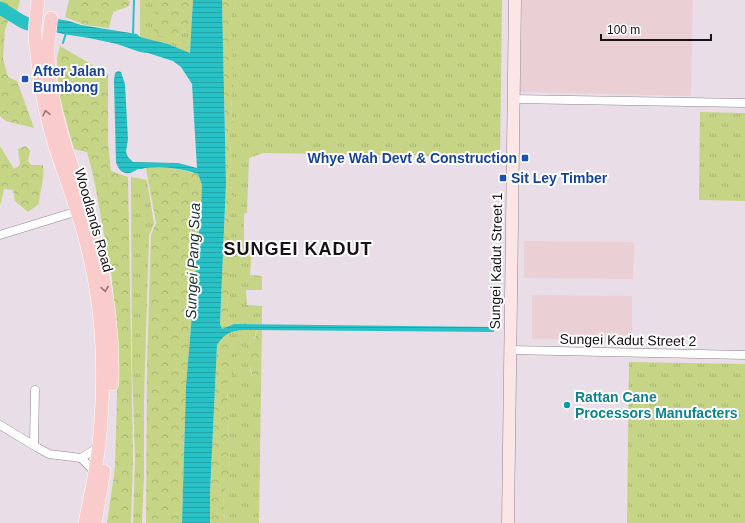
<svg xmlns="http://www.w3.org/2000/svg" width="745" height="523" font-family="Helvetica,sans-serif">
<defs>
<pattern id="grass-tufts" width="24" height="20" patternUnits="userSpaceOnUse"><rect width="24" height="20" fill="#c5d485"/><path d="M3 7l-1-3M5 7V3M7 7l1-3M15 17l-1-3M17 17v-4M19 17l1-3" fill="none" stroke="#a8b572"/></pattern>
<pattern id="forest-crowns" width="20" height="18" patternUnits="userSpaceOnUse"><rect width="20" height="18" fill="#c5d485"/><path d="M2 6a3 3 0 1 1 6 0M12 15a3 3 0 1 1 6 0" fill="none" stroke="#a8b572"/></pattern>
<pattern id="water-rules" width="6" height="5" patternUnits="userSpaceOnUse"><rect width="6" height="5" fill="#27c1c6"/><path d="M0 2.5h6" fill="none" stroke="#22a5a9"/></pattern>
</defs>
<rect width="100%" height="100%" fill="#e9dde8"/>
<g fill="#ead0d4">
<path d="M522 0H693L691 96 520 92Z"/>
<path d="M524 241 634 242 633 279 524 278Z"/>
<path d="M532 295 632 296V340L532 339Z"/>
</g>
<g fill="url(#grass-tufts)">
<path d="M140 0H166L158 7 173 38 184 30 192 28 190 53 168 44 140 37Z"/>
<path d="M234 0H502L500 157 264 153 249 158 247 213 244 214V248H252L250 275 262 276V290H246L247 305 262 306V324H234L228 327 230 321 227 303 230 295V272L227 267V263L230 227 229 208 233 202 231 188 226 187V178L229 176 231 172 230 138 228 129 233 123 231 109 232 103V28L231 15 235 5Z"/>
<path d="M700 112 745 113V201L699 200Z"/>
<path d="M131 177 147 180 154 224 149 235 144 401V476L142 523H133L135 458 132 367Z"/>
<path d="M257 330C254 335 248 359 249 364 250 372 254 382 261 386L259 523H225L223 496 230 478 227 384 233 374V350L231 343 220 340C228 328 245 330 257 330Z"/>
<path d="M629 362 745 364V523H627Z"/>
</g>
<g fill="url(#forest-crowns)">
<path d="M0 0H20L17 12 8 21 5 30 3 58 8 77 17 81 34 128 6 121 0 116Z"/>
<path d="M69 0H126L130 1 129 6 113 12 109 28 85 25 65 17Z"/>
<path d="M166 0H193L192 28 184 30 173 38 159 36 154 31 152 18 158 7Z"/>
<path d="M222 0H234L235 5 231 15 232 28 233 89 231 109 233 123 228 129 230 138 231 172 229 176 226 178Z"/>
<path d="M60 46 108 74V143L111 171 128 177 133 458 131 523H107L115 468 118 359 112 278 94 179 87 152 74 149 59 95 57 58Z"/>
<path d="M0 146 14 169 20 165 18 149 26 146 30 151 28 161 31 165H43C45 177 40 191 39 204L28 212 15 201 13 190 4 189 1 203H0Z"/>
<path d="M146 168C163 166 181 169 198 174L202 185 201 207 186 386 182 523H146L147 365 151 235 156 223Z"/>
<path d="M226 187 231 188C234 198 235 199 230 208L232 256 227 263V267L230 272V295L227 303 230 321 228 327 222 329 220 324Z"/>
<path d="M257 330H262L261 386C251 381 253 371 248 363 247 361 245 360 243 358L248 342 255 338Z"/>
<path d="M220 340 231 343 233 350V374L227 384 230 478 223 496 225 523H210V493L217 345Z"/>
</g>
<path fill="url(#water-rules)" d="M193 0H222L226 183 220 324 222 329 234 324H243L494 327V332L243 330C230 331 224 334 217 345L210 493V523H182L186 386 201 207 202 185 198 174C181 168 163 166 145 168 144 169 139 169 138 169 134 171 131 174 126 173 120 172 118 168 116 162L114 80 115 73 118 71 121 72 125 84 127 121 128 139 126 152 128 157 133 162 178 163 197 168 192 84 181 67 173 61 148 53 140 52 117 44 89 38 63 34 55 32 57 19 69 21 81 25 118 31 137 34 140 37 168 44 190 53Z"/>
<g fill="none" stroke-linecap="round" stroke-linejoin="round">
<g stroke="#27c1c6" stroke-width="2">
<path d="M133 35 134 0"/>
<path d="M63 43 66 33"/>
</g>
<path stroke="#27c1c6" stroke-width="13" d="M0 8 23 22 28 24"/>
<g stroke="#918690" stroke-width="9">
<g id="street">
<path d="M513 99 745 103"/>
<path d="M0 235 78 211"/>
<path d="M510 350 745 355"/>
<path d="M0 425 38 448 49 454 81 458"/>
<path d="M34 445 35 390"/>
<path d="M81 458 94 450 99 443"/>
<path d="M81 458 91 468 94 475"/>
</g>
</g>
<g stroke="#918690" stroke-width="13">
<path id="secondary" d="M508 523 515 0"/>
</g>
<g stroke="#fff" stroke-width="14">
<g id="primary">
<path d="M38 0C37 11 35 22 35 33 35 43 37 53 38 63 41 92 47 121 56 149 67 183 80 215 88 250 102 305 105 364 101 421 99 456 92 489 85 523"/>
<path d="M51 18C50 29 48 40 48 51 48 78 54 106 61 132 68 158 79 184 87 210 104 266 114 325 112 384"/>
<path d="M95 523 104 471"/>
</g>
</g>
<use href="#street" stroke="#fff" stroke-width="8"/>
<use href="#secondary" stroke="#fce5e5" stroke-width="12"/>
<use href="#primary" stroke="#f9cbcb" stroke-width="13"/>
</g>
<defs><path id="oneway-chevron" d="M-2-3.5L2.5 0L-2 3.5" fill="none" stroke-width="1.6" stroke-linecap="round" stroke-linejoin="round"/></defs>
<g stroke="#937879">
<use href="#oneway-chevron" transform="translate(46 113) rotate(-103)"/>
<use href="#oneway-chevron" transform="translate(105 289) rotate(81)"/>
</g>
<g fill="#1a4fb4" stroke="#fff" stroke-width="1.5">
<rect x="21" y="75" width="8" height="8" rx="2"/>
<rect x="521" y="154" width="8" height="8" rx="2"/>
<rect x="499" y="174" width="8" height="8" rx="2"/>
</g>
<circle fill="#0f9aa8" stroke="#fff" stroke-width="1.5" cx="567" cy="405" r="4"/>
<g text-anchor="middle" stroke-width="4" stroke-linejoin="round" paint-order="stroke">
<g font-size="14" font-weight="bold" fill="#164399" stroke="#fff" text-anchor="start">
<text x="33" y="76">After Jalan<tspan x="33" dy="16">Bumbong</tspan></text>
<text x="517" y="163" text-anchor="end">Whye Wah Devt &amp; Construction</text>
<text x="511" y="183">Sit Ley Timber</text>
</g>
<g font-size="14" fill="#161215" stroke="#fff">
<text transform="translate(94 220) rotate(74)" y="5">Woodlands Road</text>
<text transform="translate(496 261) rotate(-89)" y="5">Sungei Kadut Street 1</text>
<text transform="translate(628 340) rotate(1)" y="5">Sungei Kadut Street 2</text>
</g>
<g font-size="14" font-weight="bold" fill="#0d838f" stroke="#fff" text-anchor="start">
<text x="575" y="402">Rattan Cane<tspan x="575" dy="16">Processors Manufacters</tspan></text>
</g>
<g font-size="15" font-style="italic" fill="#183030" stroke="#fff">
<text transform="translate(193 261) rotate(-88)" y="5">Sungei Pang Sua</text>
</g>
<g font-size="18" font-weight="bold" letter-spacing="1" fill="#161215" stroke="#fff">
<text x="298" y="255">SUNGEI KADUT</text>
</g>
</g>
<path d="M601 34v6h110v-6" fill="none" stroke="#161215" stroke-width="2"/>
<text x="607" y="34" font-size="12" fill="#161215" stroke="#ffffff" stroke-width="3" paint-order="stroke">100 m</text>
</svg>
